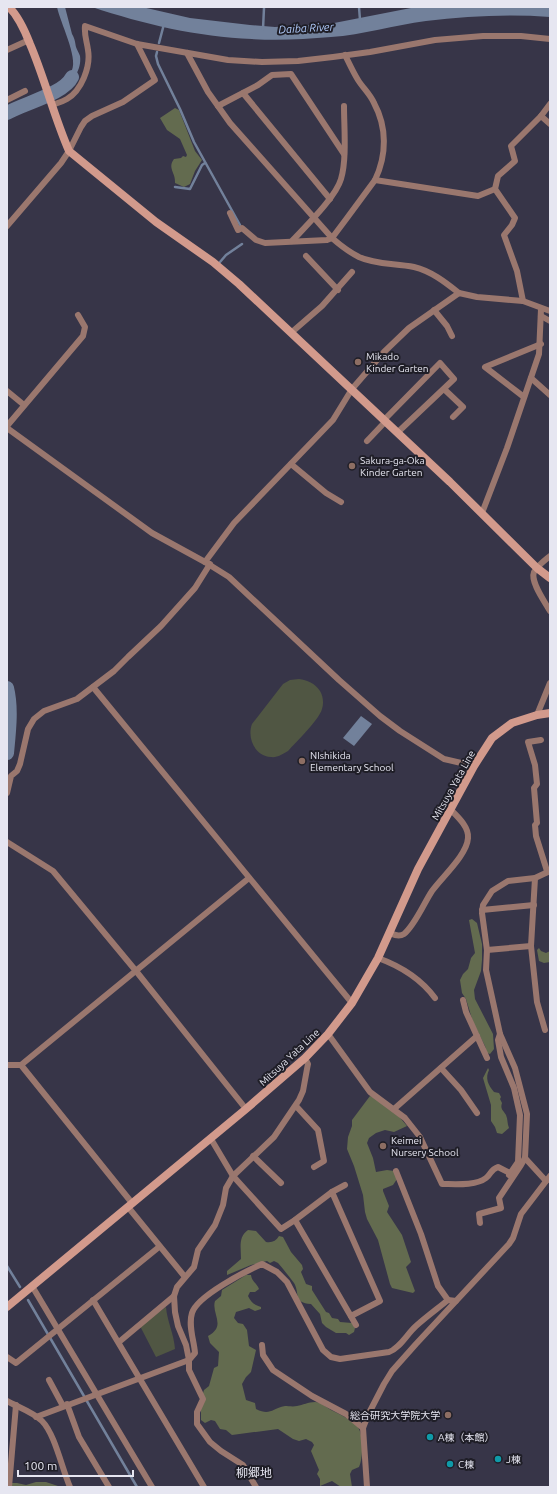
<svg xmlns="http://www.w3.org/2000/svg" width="557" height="1494" font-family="Ubuntu,'Noto Sans JP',sans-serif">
<rect width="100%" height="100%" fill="#373548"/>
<g fill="#505643">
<path d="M299 679C307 680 315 683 320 691 323 696 324 703 322 709 319 720 296 742 288 751 283 754 277 758 271 757 254 756 247 737 252 724L283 684 290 680Z"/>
<path d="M166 1307C167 1321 174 1334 175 1349L156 1357 140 1326Z"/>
</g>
<g fill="#636b4f">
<path d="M175 108 179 110 195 151 202 160 195 171 190 184 184 187 175 183C176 173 167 168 174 159L181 158 183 156 186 157 187 155 180 139 167 130 160 118Z"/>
<path d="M472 919 477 923 482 944V960L481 971 474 990 475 999 493 1034 494 1049 490 1054 487 1053 485 1046 473 1022 466 999 462 993 460 980 463 974 468 969 471 958 475 953 469 920Z"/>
<path d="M539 948 541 951 546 953 550 951V962L544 963 539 961 537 950Z"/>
<path d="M488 1068 489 1070C485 1078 488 1085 494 1092L499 1093 501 1097 500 1099 502 1103C500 1109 503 1110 506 1115 508 1119 507 1124 509 1128L502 1134 497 1133 495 1127 491 1121V1105L483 1078Z"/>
<path d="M370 1096 374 1097 396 1113 407 1126 394 1132 385 1130 376 1133 369 1138 367 1143 373 1158 376 1172 387 1170 394 1171 397 1179 393 1185 383 1189V1191L389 1206 387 1212 402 1235 411 1262 406 1267 415 1291 413 1293 392 1288 390 1284 378 1240 367 1219 365 1212 363 1195 354 1166 347 1149 348 1137 352 1126V1120Z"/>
<path d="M248 1230 256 1231 266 1242C272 1243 276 1241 279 1236L283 1237 291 1252 302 1265 303 1269 301 1272 306 1284 312 1286V1290L326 1312 329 1313 332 1318 338 1319 340 1322 352 1323 355 1328 354 1332 349 1335 346 1333H336L326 1327 322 1323 320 1314 311 1304C293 1303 300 1293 294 1283 289 1276 283 1269 278 1263L274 1261 270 1263 267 1261 251 1265 227 1275V1271L241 1259C241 1248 238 1237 248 1230Z"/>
<path d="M246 1275H251C252 1282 257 1283 259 1289L255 1292H250L248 1296C251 1302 254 1305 261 1307V1309L255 1311 249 1308 236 1312 234 1318 238 1323 243 1324 247 1330 249 1346 256 1350 251 1372 246 1377 242 1384 246 1400 255 1403 256 1409C270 1416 271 1409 285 1406 288 1406 293 1407 297 1406 303 1405 308 1402 315 1402 321 1402 326 1407 331 1410 341 1415 349 1418 357 1426 364 1433 363 1459 359 1467L352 1470 350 1474 352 1487H341L332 1481 320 1486V1479L317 1474 319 1470 311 1451 314 1445 312 1442 306 1439 299 1441 293 1439 278 1429 232 1435 226 1430 220 1429 215 1421 211 1420 205 1423 201 1420V1399L204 1390 209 1386 214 1368 218 1366 219 1352 210 1343 208 1336C227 1326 211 1314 215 1301L221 1296 222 1290Z"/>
<path d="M36 1482H46L61 1487H7V1483H17L26 1485Z"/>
</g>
<g fill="#72819b">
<path d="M57 7H65L72 34C75 39 75 42 76 47 77 50 79 53 80 56 82 70 72 83 61 91L57 85C62 82 69 76 72 70 78 57 60 22 57 7Z"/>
<path d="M92 7H142L190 18 250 25 275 27 329 24 416 7H550V17C509 14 467 16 426 21 394 25 363 35 331 37 305 39 278 41 252 39 198 37 143 24 92 7Z"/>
<path d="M361 716 372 724 354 746 343 738Z"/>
</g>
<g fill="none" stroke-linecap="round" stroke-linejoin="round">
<g stroke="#72819b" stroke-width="2.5">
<path d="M359 7 360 20"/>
<path d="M263 29 264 8"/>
<path d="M159 43 164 24"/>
<path d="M157 52 156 56 158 64 180 109 194 142 240 225"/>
<path d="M175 187 190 189 202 165 205 163"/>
<path d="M220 262 226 255 242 244"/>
<path d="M7 1266 20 1287"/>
<path d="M28 1300 137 1487"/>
</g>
<g stroke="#72819b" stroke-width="14">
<path d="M7 113C24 103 64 94 72 77"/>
<path d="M7 688C12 708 9 732 7 753"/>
</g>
<g stroke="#9a776e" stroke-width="6">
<path d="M7 50 29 40"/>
<path d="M187 53 208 92 230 123 332 238C340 245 349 252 359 257 376 265 396 263 414 267 431 271 445 282 459 293"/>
<path d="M345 55C349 63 353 72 358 80 363 88 370 94 374 103 387 127 387 155 375 180L478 196 495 189"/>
<path d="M243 93 330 199"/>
<path d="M7 100 25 91"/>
<path d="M52 105C57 103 62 102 67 99 81 91 91 67 88 50 87 42 84 35 85 26L137 44 228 60 262 62 298 61 333 57 370 52 435 40 483 36H521L550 39"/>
<path d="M218 106 258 85 272 75 291 74 344 154"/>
<path d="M541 116 550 124"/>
<path d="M230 213 238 230 242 228 256 240 265 243 327 240 332 238 347 218 375 180"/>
<path d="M7 226 61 163 69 151 81 127 85 121 92 116 123 102 155 80 137 44"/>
<path d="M292 241C306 226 336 197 341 179 347 159 344 127 344 106"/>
<path d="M306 256 338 290"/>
<path d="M523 301 517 271 504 235 512 225 515 218 495 189 498 176 515 161 511 146 541 116 550 104"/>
<path d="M434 310 447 326 452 336"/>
<path d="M541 316 550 321"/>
<path d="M292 332 322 306 352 272"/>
<path d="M531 378 550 395"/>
<path d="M444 389 463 407 453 417"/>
<path d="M7 391 24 405"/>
<path d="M524 397 485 367 541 344"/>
<path d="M384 420 440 363 454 379 397 433"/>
<path d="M7 426 83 336 85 327 78 315"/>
<path d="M7 428 152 533 205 562 229 577 339 680 380 716 400 731 444 759 474 766"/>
<path d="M367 441 385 422"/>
<path d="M291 464 326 493 341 502"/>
<path d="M482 513 507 448 539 354 541 309"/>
<path d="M550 556C545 560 537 566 534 572 530 582 545 602 550 611"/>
<path d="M205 562 234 523 333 420 352 389 384 352 409 328 459 293 477 297 523 301 550 311"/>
<path d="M93 687 352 1003"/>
<path d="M537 715 550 683"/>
<path d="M541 740 528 742 535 765 537 784 534 788 537 823 535 825 536 836 547 871"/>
<path d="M7 793 11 776 17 771 20 764 28 729 34 719 44 711 77 699 114 671 128 657 161 626 195 588 210 564"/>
<path d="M7 842 53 871 136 971 246 1109"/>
<path d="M535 878 531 946 537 1002 545 1030"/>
<path d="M482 910 534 905"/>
<path d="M390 933C394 935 399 937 404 934 415 925 424 903 432 891 442 877 467 855 468 838 469 827 458 817 451 810"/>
<path d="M487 950 531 946"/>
<path d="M378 958C400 966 421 979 435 998"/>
<path d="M463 1000 466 1012 487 1058"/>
<path d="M328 1034 370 1092 405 1118 420 1137 442 1184C454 1184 476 1186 486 1178 492 1173 490 1170 498 1167L510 1173"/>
<path d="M500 1034 498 1040 501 1057 514 1088 520 1115 518 1162 509 1175"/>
<path d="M7 1065H21L132 1203"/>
<path d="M21 1065 249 878"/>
<path d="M441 1068 461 1090 477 1113"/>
<path d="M296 1106 318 1130 324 1161 314 1167"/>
<path d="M394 1109 477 1036"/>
<path d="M211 1139 233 1176 281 1229 295 1220 332 1192 380 1301 351 1316"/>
<path d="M253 1156 281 1183"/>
<path d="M525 1158 546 1181"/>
<path d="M396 1171 421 1234 438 1286 448 1300"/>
<path d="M332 1192 345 1185"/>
<path d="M128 1207 185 1277"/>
<path d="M295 1220 356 1325"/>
<path d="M480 1223 479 1214 501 1208 499 1198 521 1165 525 1158 527 1114 515 1068 500 1034 495 1011 486 970 487 950 482 913 483 905 492 891 508 881 535 878 550 871"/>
<path d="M32 1286 152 1487"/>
<path d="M93 1300 204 1487"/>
<path d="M119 1342 174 1296"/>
<path d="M262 1345 263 1355 273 1370 312 1396 346 1414 363 1428"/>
<path d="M7 1357 16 1363 159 1247"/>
<path d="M49 1380 63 1406"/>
<path d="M7 1401C18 1407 33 1412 42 1421 55 1434 62 1469 70 1487"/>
<path d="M67 1404 79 1437 109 1487"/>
<path d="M36 1417 189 1360 195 1353C194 1340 188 1326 192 1313 197 1296 246 1271 262 1264L277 1272 287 1282 323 1350 331 1357 340 1359 389 1352C400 1348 407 1334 416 1326 426 1317 437 1309 448 1300L456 1301"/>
<path d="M9 1487 16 1405"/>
<path d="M256 1487 243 1465 221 1451 210 1442 197 1424V1412L203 1399 189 1370V1360L186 1345 178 1326 175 1312 174 1296 177 1287 194 1267 198 1250 215 1225 223 1205 226 1188 233 1176 274 1137 299 1100 303 1091 307 1069 308 1064 305 1058"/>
<path d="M367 1487 363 1428 369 1413 384 1384 392 1371 416 1344 509 1244 513 1238 521 1214 550 1176"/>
</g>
<g stroke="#d29a8c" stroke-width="8">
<path d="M9 7C19 17 25 31 30 44 45 79 54 117 69 151L156 222 213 262 239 284 450 482 537 568 550 578"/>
<path d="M7 1307 246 1109 305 1058 328 1034 352 1003 378 958 418 869 474 766 492 738 512 723 537 715 550 713"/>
</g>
</g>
<g fill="#8d6e63" stroke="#1f1e27" stroke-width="1.5">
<circle cx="358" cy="362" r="4"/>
<circle cx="352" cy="466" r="4"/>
<circle cx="302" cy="761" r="4"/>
<circle cx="383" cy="1146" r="4"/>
<circle cx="448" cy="1415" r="4"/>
</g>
<g fill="#0f9aa8" stroke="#1f1e27" stroke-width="1.5">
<circle cx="430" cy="1437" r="4"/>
<circle cx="498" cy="1459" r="4"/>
<circle cx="450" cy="1464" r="4"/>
</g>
<g text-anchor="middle" stroke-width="4" stroke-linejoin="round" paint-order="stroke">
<g font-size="10" fill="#e6e6f1" stroke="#1f1e27" text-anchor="start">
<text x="366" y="360">Mikado<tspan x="366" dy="12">Kinder Garten</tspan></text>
<text x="360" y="464">Sakura-ga-Oka<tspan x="360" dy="12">Kinder Garten</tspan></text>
<text x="310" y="759">NIshikida<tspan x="310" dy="12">Elementary School</tspan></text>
<text x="391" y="1144">Keimei<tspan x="391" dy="12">Nursery School</tspan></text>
<text x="440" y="1419" text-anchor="end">総合研究大学院大学</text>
<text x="438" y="1441">A棟（本館）</text>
<text x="506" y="1463">J棟</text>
<text x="458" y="1468">C棟</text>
</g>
<g font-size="10" fill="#e6e6f1" stroke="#1f1e27">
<text transform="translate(453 785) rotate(-61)" y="4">Mitsuya Yata Line</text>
<text transform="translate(289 1057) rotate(-43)" y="4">Mitsuya Yata Line</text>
</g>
<g font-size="11" font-style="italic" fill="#b1ccfc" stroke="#1f1e27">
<text transform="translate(306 28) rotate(-3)" y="4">Daiba River</text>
</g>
<g font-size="12" fill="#e6e6f1" stroke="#1f1e27">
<text x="254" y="1477">柳郷地</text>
</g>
</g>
<rect width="557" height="1494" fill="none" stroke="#e6e6f1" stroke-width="16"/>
<path d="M18 1470v6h115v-6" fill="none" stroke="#e6e6f1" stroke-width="2"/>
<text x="24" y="1470" font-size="12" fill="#e6e6f1" stroke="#1f1e27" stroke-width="3" paint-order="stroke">100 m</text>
</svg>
